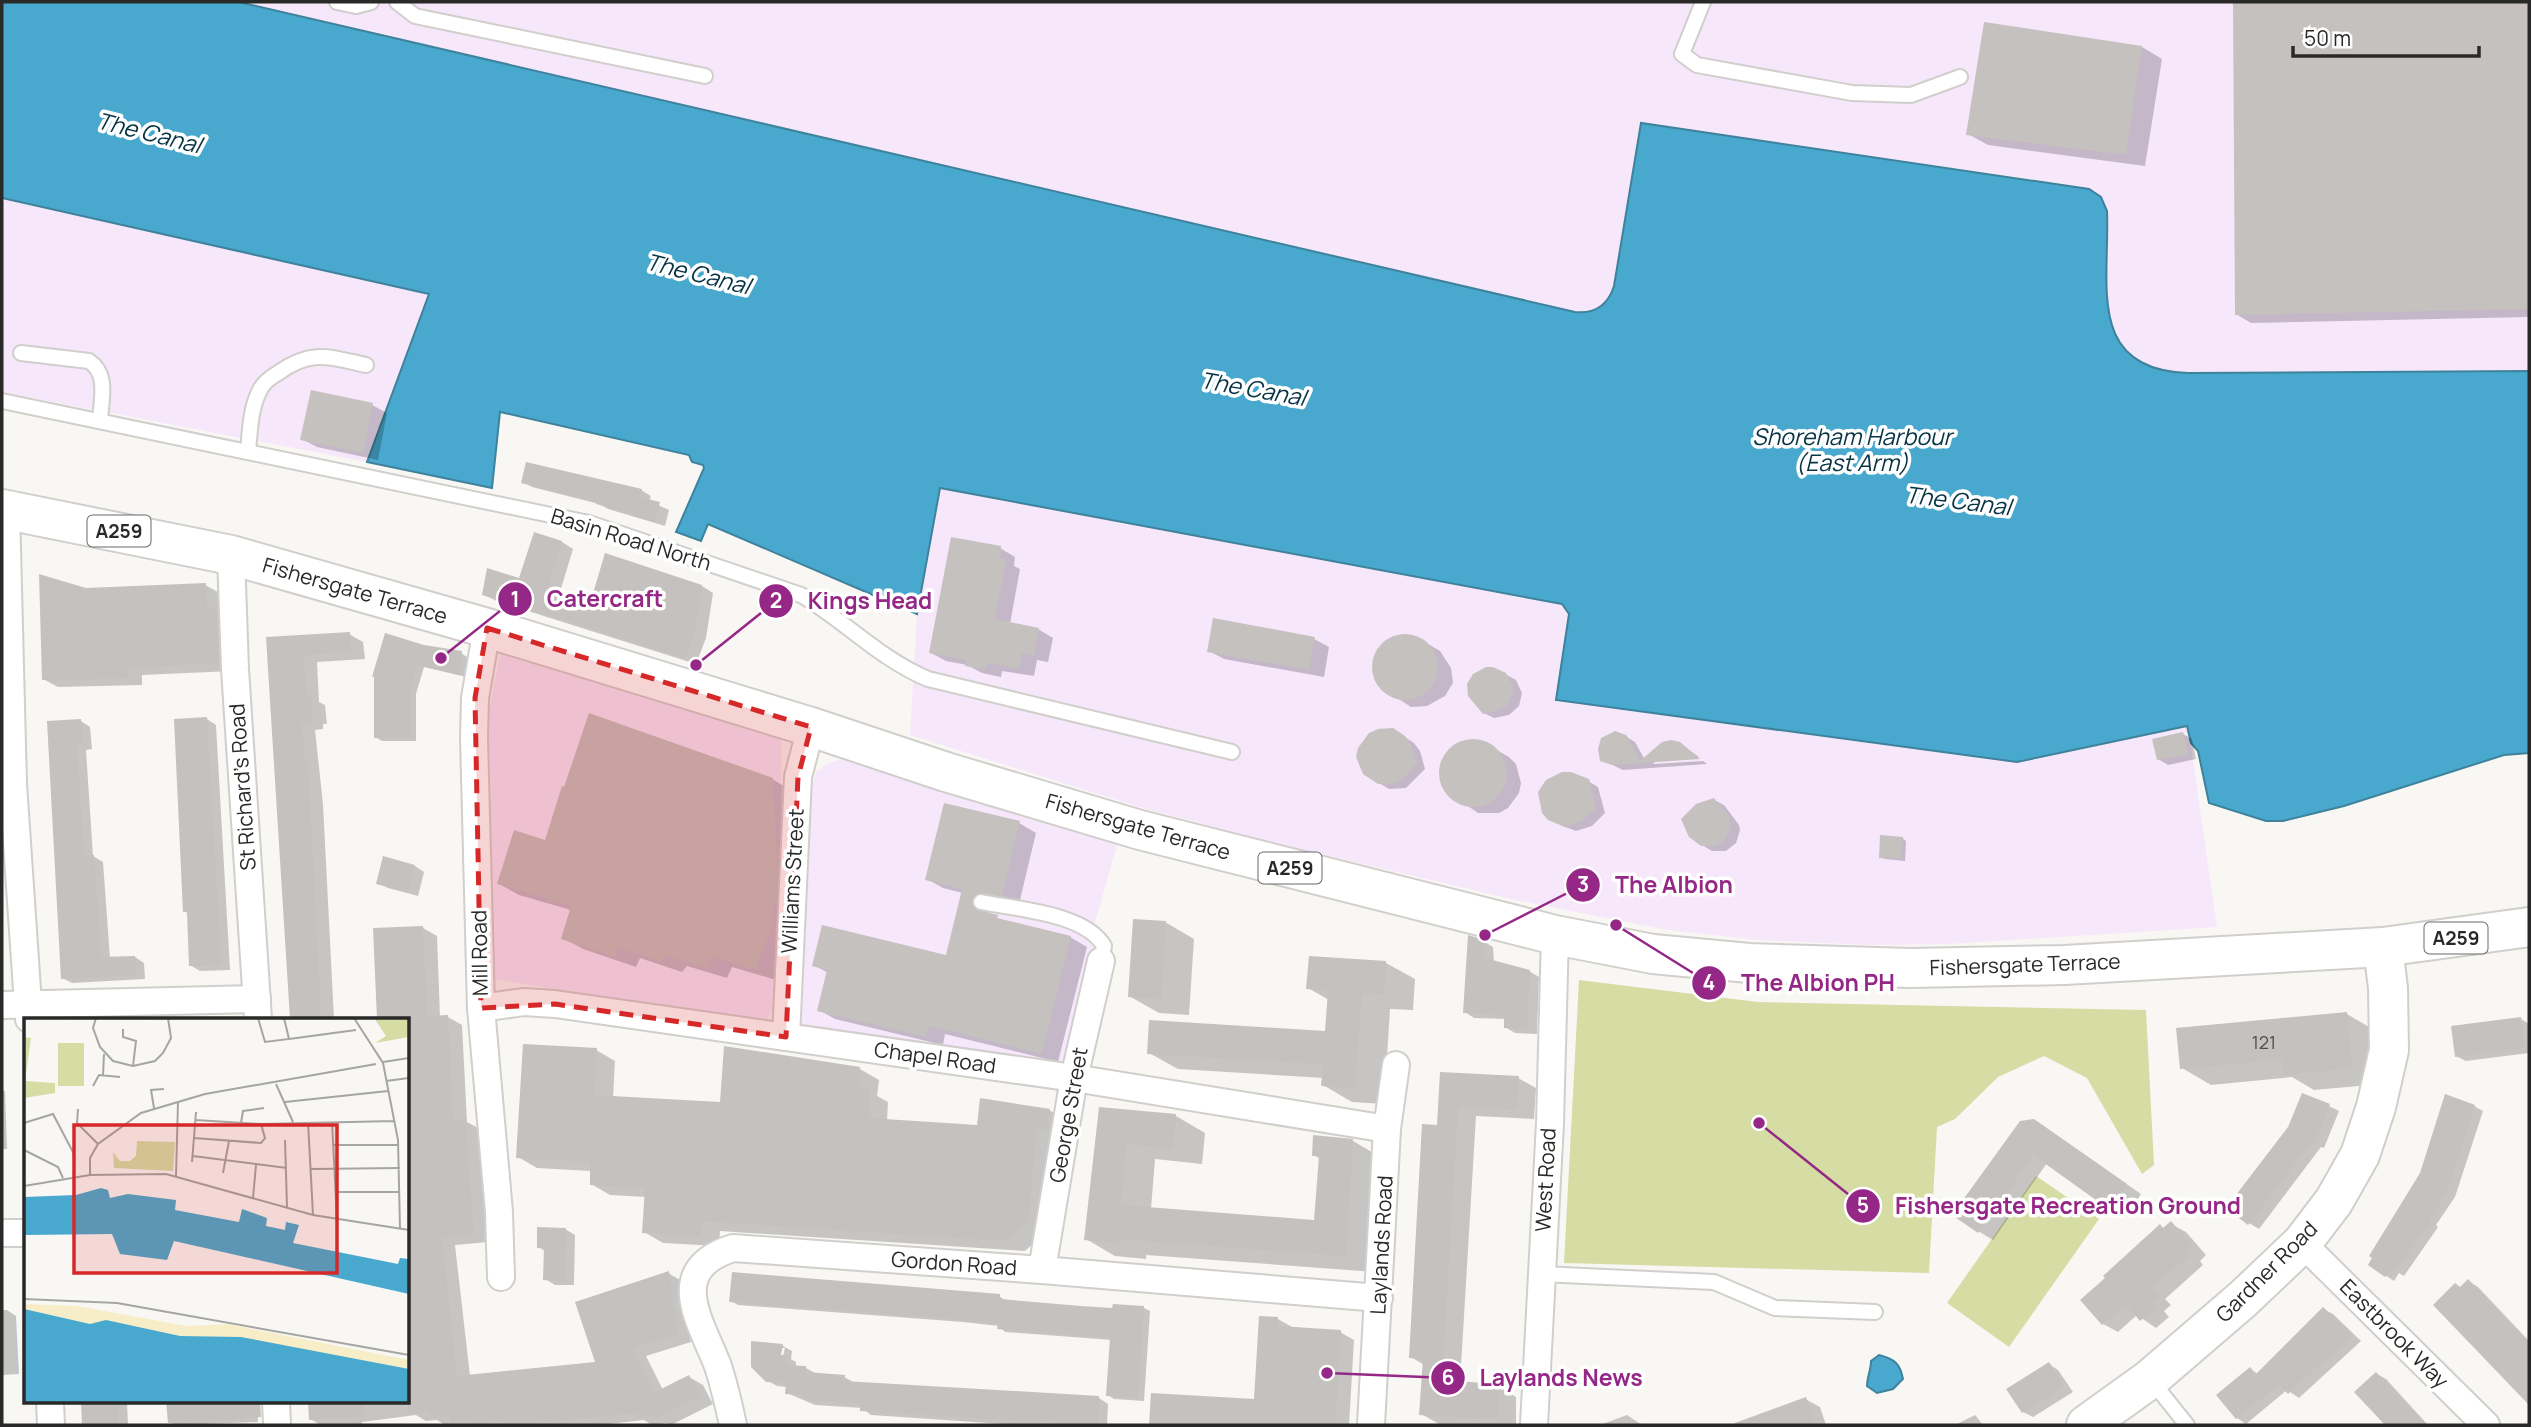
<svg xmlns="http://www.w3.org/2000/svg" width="2531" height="1427" font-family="Manrope,sans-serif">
<rect width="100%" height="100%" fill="#f8f7f4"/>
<g fill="#f6e7fb">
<path d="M239 2H2529V371L2188 373 2163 372 2148 367 2127 352 2114 333 2108 306 2106 207 2094 191 2079 186 1641 123 1614 286 1606 302 1598 309 1575 312Z"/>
<path d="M2 198 430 294 367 462 2 392Z"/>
<path d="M939 488 1563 604 1569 614 1557 700 2017 762 2188 725 2217 927 1949 944 1870 945 1757 940 1668 930 1515 900 1279 844 1146 809 910 735 917 614Z"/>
<path d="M500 653 756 722 781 731V887L776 1008 763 1023 494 979 489 712Z"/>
<path d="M849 757 1120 834 1093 930 1098 932 1063 1070 800 1029 799 999 811 788 816 772 828 763Z"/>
</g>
<g fill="#d5dda5">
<path d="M1579 980 1758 1002 2146 1010 2154 1165 2142 1174 2087 1078 2044 1056 1998 1077 1955 1119 1937 1127 1929 1273 1564 1263Z"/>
<path d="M2036 1176 2099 1219 2009 1347 1947 1303Z"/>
</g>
<g fill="#48a8ce" stroke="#3f829c" stroke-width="2">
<path d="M2 2H239L1575 312C1595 314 1608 305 1614 286L1641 123 2089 189 2101 197 2107 211C2110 283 2085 370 2188 373L2529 371V753L2504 755 2344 806 2283 821H2266L2209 803 2198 751 2191 743 2187 726 2017 762 1556 700 1569 614 1562 604 940 488 917 614 708 524 701 541 676 532 704 468 703 465 692 462 689 455 500 412 492 488 367 462 429 294 2 198Z"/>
<path d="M1879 1355C1894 1359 1900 1363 1903 1379L1893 1389 1877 1393 1867 1386C1867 1377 1871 1370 1871 1361Z"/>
</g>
<g fill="#0003" fill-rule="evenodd">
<path d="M2235 2H2529V317L2251 323 2236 314Z"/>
<path d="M2142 47 2162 59 2145 166 1988 145 1968 134Z"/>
<path d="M372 405 387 413 378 460 317 447 302 439Z"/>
<path d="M523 482 641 490 651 496 649 501 669 510 665 526 608 509 599 504 532 487Z"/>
<path d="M535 534 562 542 573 549 560 592 592 603 702 586 713 593 706 638 696 664 496 601 484 594 521 580Z"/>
<path d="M1000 548 1015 557 1014 566 1020 569 1010 624 1038 629 1053 638 1048 662 1037 660 1034 676 1002 671 1001 677 982 673 967 665 946 661 931 653Z"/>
<path d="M205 585 220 593 233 671 142 675V685L58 687 43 679 85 590Z"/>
<path d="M349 634 363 642 365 659 317 662 319 702 325 705 327 724H323V729L315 730 323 804 334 1019H291L268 639Z"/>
<path d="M1396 636 1416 637 1440 651 1451 668 1453 683 1445 696 1427 706 1411 707 1382 688 1376 679 1374 668 1375 658 1379 648Z"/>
<path d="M1314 639 1329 647 1324 677 1224 659 1209 651Z"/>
<path d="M424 647 461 653 467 657 466 677 424 667 416 694V741H382L375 737Z"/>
<path d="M1505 674 1516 680 1522 693 1519 706 1509 715 1494 718 1484 713Z"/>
<path d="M207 719 216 725 230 970 200 971 190 965 189 914 184 911Z"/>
<path d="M81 721 90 727 92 749 86 750 93 856 103 862 110 958 135 957 144 963 145 979 72 983 62 978 49 723Z"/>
<path d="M2183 734 2192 739 2196 759 2168 765 2158 759Z"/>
<path d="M1403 736 1414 743 1420 751 1425 769 1406 788 1389 789 1379 783Z"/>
<path d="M1625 736 1635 742 1645 760 1680 744 1699 757 1657 760 1653 764 1703 761 1707 764 1623 770 1602 760Z"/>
<path d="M1479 740 1509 757 1516 764 1521 783 1519 793 1508 808 1499 813H1478L1446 791 1442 782 1440 766 1448 753 1456 746Z"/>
<path d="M772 779 792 791 776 980 732 967 727 978 687 966 682 972 640 958 636 967 583 949 563 938 571 910 519 895 499 884 547 843Z"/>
<path d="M1588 781 1598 787 1605 813 1592 826 1576 831 1560 825Z"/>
<path d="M1714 800 1724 805 1739 825 1740 830 1736 843 1726 851H1712L1702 845Z"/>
<path d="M1019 823 1036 833 1019 904 988 910 989 915 1006 922 1070 937 1087 947 1058 1062 945 1034 943 1045 835 1019 819 1010 828 973 814 965 947 957 963 893 943 888 927 879Z"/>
<path d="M1902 838 1906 841 1905 861 1885 859 1880 857Z"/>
<path d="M384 858 415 866 424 872 418 896 388 888 378 883Z"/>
<path d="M1165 922 1194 939 1189 1015 1159 1013 1129 996Z"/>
<path d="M423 928 437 936 440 1017H448L462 1025 467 1122 478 1128 488 1242 455 1245 470 1376 597 1364 668 1273 682 1281 691 1342 646 1356 663 1390 689 1377 703 1385 713 1404 671 1425 667 1423 652 1425 644 1420 599 1425H445L437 1420 426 1421 416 1415 362 1422V1425H321L310 1419 309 1401H408V1019H379L375 930Z"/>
<path d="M1483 941 1493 947 1494 962 1529 971 1539 977 1537 1034 1515 1033 1505 1027V1019L1474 1018 1465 1012Z"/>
<path d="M1386 963 1415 979 1413 1010 1390 1009 1384 1104 1352 1102 1323 1085 1324 1078 1178 1069 1149 1053 1327 1033 1329 1000 1308 988Z"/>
<path d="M2347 1014 2376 1031 2381 1084 2314 1090 2292 1077 2211 1085 2182 1068Z"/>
<path d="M2521 1019 2529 1024V1053L2466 1061 2456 1056Z"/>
<path d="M596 1050 615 1061 613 1098 722 1104 860 1069 879 1080 877 1096 888 1102 887 1121 979 1127 1049 1110 1068 1121 1047 1231 1025 1251 720 1231 719 1246 663 1243 644 1232 647 1197 610 1195 591 1184V1171L537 1168 518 1157Z"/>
<path d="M1441 1074 1518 1078 1536 1088 1534 1119 1476 1116 1460 1383 1498 1386 1516 1397V1425L1439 1424 1421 1414 1424 1365 1411 1357 1439 1127Z"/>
<path d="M2 1090 5 1091 7 1149H2Z"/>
<path d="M2329 1106 2339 1111 2324 1148 2321 1147 2259 1229 2249 1223Z"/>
<path d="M2474 1106 2483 1111 2455 1197 2436 1225 2438 1227 2404 1276 2399 1273 2394 1281 2370 1265Z"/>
<path d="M1100 1109 1176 1116 1205 1133 1202 1164 1155 1159 1151 1209 1316 1222 1320 1159 1314 1155 1315 1137 1353 1141 1382 1158 1375 1272 1146 1255V1259L1115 1256 1086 1239Z"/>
<path d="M2034 1120 2141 1194 2126 1217 2047 1163 1993 1240 1978 1231Z"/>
<path d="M2171 1224 2186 1232 2206 1255 2200 1261 2203 1265 2165 1299 2171 1305 2164 1311 2169 1317 2156 1328 2137 1315 2118 1332 2103 1324 2165 1229Z"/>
<path d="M565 1229 575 1235 574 1285H555L545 1279V1251L538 1247Z"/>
<path d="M2468 1281 2478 1287 2529 1341V1402L2436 1305Z"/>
<path d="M999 1296 1006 1301 1114 1310V1306L1144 1308 1150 1311 1144 1401 1114 1399 1108 1395 1112 1340 1005 1332 999 1326 963 1322 738 1305 731 1301Z"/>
<path d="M2323 1309 2333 1314 2361 1341 2299 1398 2287 1390 2246 1424 2237 1418 2250 1369 2258 1374Z"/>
<path d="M2 1310H7L16 1316 19 1374 2 1375Z"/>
<path d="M1278 1319 1292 1327 1340 1332 1354 1340 1349 1425H1151L1256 1401Z"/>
<path d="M753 1343 783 1346 792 1351 791 1359 796 1362V1367L806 1368 815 1373 844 1377 855 1383 1099 1398 1108 1404 1107 1425H1018L871 1415 862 1408 815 1405 787 1393V1387L777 1386 767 1380ZM781 1348H785L781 1364Z"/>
<path d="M2049 1364 2058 1370 2073 1392 2033 1417 2023 1412Z"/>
<path d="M2377 1374 2386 1379 2428 1425H2387L2357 1392Z"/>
<path d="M1805 1399 1820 1407 1826 1425H1732Z"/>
<path d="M82 1401H127L128 1425H84Z"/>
<path d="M168 1401H257L258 1422 175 1425 169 1422Z"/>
<path d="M1627 1415 1642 1425H1600Z"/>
<path d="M1975 1415 1983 1425H1955Z"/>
</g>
<g fill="#c4c1bf">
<path d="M2233 2H2529V309L2235 315Z"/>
<path d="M1984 22 2142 46 2126 155 1966 135Z"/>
<path d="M311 390 373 403 363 453 300 440Z"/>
<path d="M526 462 642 489 640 497 660 502 655 522 633 516 634 514 596 504 597 502 521 483Z"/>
<path d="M534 532 562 541 548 587 591 600 605 553 702 585 695 631 685 658 482 595 487 568 519 578Z"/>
<path d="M951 537 1001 546 1000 558 1006 559 995 619 1039 628 1034 655 1022 653 1019 669 987 663 986 670 965 666 966 660 929 653Z"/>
<path d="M39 574 86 588 206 583 207 607H216L219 663 128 668V678L42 680Z"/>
<path d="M1213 618 1315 637 1309 670 1207 652Z"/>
<path d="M350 632 351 652 304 655 306 696 312 695 313 716 310 717V722L302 723 305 765H308L321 1019H290L266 637Z"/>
<path d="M385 633 424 645 462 651 460 675 418 665 410 690V738H374V677H372Z"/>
<circle cx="1405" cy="667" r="33"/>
<path d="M1486 667H1493L1506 673 1513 686V693L1506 706 1499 710 1483 714 1468 696 1467 684 1473 674Z"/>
<path d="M589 713 773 778 778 871 777 893 770 923H773L756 970 712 957 707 968 666 956 662 962 620 948 615 957 561 939 571 906 497 884 514 830 545 840 562 786 564 787Z"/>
<path d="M207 717 221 965 189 966 187 912H183L174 719Z"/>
<path d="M81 719 83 745H77L84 856 94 855 101 957 135 956 137 975 61 979 47 721Z"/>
<path d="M1393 728 1405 736 1410 744 1417 763 1404 778 1396 783 1378 784 1363 774 1356 757 1358 748 1369 733 1378 729Z"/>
<path d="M1615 731 1626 735 1629 739 1640 761 1662 742 1671 740 1680 742 1700 759 1612 765 1600 761 1598 749 1601 738Z"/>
<path d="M2183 732 2188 754 2157 760 2152 739Z"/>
<circle cx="1473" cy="773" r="34"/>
<path d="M1562 772H1571L1589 779 1596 808 1582 821 1565 827 1548 820 1542 813 1538 792 1546 780Z"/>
<path d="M1714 798 1730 818V831L1722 842 1716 846H1701L1689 837 1681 819 1696 804Z"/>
<path d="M944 803 1020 821 1002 896 977 893 971 901 974 909 998 915 997 918 1071 936 1042 1054 929 1026 926 1037 817 1011 827 970 812 966 822 925 946 955 962 889 925 880Z"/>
<path d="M1880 835 1903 837 1901 859 1879 858Z"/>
<path d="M383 856 415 865 408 892 376 884Z"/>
<path d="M1133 919 1166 921 1161 999 1128 997Z"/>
<path d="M423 926 427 1016 448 1015 453 1119H465L474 1235 442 1238 457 1376 595 1362 575 1302 669 1271 678 1334 633 1348 655 1392 689 1375 700 1396 655 1418 654 1414 644 1419 643 1417 639 1419 635 1413 516 1425H505V1421L469 1425V1420L451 1422 450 1416 430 1418 429 1412 410 1414 408 1407V1019H377L373 928Z"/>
<path d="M1468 935 1484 940 1485 958 1530 970 1527 1029 1504 1028V1015L1463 1013Z"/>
<path d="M1309 956 1386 961 1384 994 1362 993 1355 1088 1321 1086 1323 1064 1147 1054 1149 1020 1325 1031 1328 991 1306 989Z"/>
<path d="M2347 1012 2352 1068 2284 1075 2282 1059 2180 1069 2176 1028Z"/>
<path d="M2521 1017 2525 1048 2455 1057 2451 1026Z"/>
<path d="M523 1044 597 1048 594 1095 720 1102 724 1046 860 1067 859 1089 870 1090 869 1118 977 1125 980 1098 1050 1109 1046 1130 1036 1129 1029 1221 1006 1241 701 1221V1236L642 1233 645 1188 590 1185V1162L516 1158Z"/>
<path d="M1440 1072 1519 1076 1517 1110 1458 1107 1442 1380 1498 1384V1419L1419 1415 1423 1359 1409 1358 1422 1124 1437 1125Z"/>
<path d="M2302 1093 2330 1104 2314 1144 2311 1143 2248 1225 2226 1208 2288 1127Z"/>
<path d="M2445 1094 2475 1105 2462 1146 2447 1192 2429 1219 2431 1221 2394 1272 2390 1270 2385 1277 2368 1265 2372 1258 2369 1256 2420 1173Z"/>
<path d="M1099 1107 1176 1114 1173 1148 1126 1144 1121 1205 1314 1220 1319 1156H1312L1313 1135 1353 1139 1346 1256 1118 1239 1117 1243 1084 1240Z"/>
<path d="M2034 1119 2127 1184 2110 1210 2033 1155 1978 1233 1952 1215 2020 1121Z"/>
<path d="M2171 1221 2192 1246 2186 1251 2189 1256 2151 1289 2157 1296 2151 1302 2156 1307 2140 1321 2126 1304 2102 1325 2080 1300 2105 1278 2103 1276 2160 1224 2163 1228Z"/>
<path d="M537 1227 566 1228 565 1281 543 1280 544 1248H537Z"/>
<path d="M732 1272 1000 1294V1299L1081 1306 1112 1308 1113 1304 1144 1306 1138 1398 1106 1396 1110 1338 997 1329 998 1324 955 1319 729 1302Z"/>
<path d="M2468 1279 2529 1344V1405L2433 1305 2455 1283 2460 1287Z"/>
<path d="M2323 1307 2352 1335 2288 1394 2279 1384 2236 1419 2216 1395 2250 1367 2256 1374Z"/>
<path d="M1259 1316 1278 1317V1326L1341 1330 1335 1425H1149L1151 1393 1254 1399Z"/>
<path d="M751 1341 783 1344 781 1355H787L786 1378 787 1365 806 1366V1372L845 1375 844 1381 1099 1396 1098 1425 860 1411V1404L804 1400V1395L785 1394 786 1383 766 1382 751 1367Z"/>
<path d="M2049 1362 2064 1386 2022 1413 2006 1389Z"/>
<path d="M2376 1372 2426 1425H2385L2354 1392Z"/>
<path d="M1806 1397 1814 1421 1803 1425H1735V1423Z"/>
<path d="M81 1401H118L119 1425H82Z"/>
<path d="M166 1401H260L261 1417 168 1423Z"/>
<path d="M308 1401H364V1416L309 1420Z"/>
</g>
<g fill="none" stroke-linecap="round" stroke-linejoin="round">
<g stroke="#d0cfcc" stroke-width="18">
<g id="lane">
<path d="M337 2 356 6 371 2"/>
<path d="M397 2 415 16 705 76"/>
<path d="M1703 2 1682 54 1697 65 1852 93 1911 95 1960 77"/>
<path d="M21 353 89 361C109 374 101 400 100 421"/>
<path d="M2 401 589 523 801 595C845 621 880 659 928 679L1232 752"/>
<path d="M248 451C250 432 250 410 259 392 262 384 271 377 278 373 311 349 330 357 366 365"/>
<path d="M981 902C1015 909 1085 913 1104 946L1101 961"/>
<path d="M1541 1274 1714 1282 1775 1308 1875 1312"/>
<path d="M2151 1380 2187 1425"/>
</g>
</g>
<g stroke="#d0cfcc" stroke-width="30">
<g id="street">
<path d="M6 509 13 784 29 1019"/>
<path d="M231 555 235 669 258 1019"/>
<path d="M487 628 475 698 474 737 481 1008 499 1212 501 1277"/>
<path d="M2 1005 257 999"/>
<path d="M481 1008 524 1002 555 1004 1074 1078 1387 1129"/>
<path d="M786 1037 798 777 811 727"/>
<path d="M2 1233H26"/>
<path d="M2302 1243 2486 1425"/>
<path d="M1042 1270 1074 1078 1101 961"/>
<path d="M50 1401 51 1425"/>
<path d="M276 1401 277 1425"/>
<path d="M733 1425C729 1406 724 1385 718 1366 701 1322 664 1270 733 1248L1042 1270 1379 1298"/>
<path d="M1371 1425 1387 1129 1396 1065"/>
<path d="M1534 1425 1550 1123 1555 935"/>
</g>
</g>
<g stroke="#d0cfcc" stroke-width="42">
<path id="secondary" d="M2086 1425 2150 1379 2243 1299 2302 1243 2334 1201 2360 1155 2376 1107 2389 1050 2388 988 2383 947"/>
</g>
<g stroke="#d0cfcc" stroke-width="42">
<path id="primary" d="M2 509 231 555 487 628 811 727 946 772 1140 830 1555 935 1653 954 1749 963 1911 968 2064 965 2383 947 2529 927"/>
</g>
<use href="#lane" stroke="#fff" stroke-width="14"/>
<use href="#street" stroke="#fff" stroke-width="26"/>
<use href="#secondary" stroke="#fff" stroke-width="38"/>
<use href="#primary" stroke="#fff" stroke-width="38"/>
</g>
<path fill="#d62828" fill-opacity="0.2" stroke="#d62828" stroke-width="5" stroke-dasharray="14 9" stroke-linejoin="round" d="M487 628 811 727 798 777 786 1037 555 1004 481 1008 475 698Z"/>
<g text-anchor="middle" stroke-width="7" stroke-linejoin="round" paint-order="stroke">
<g font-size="18" fill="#504f4e">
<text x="2264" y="1049">121</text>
</g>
<g fill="#fff" stroke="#696968" stroke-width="2">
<rect x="87.5" y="515.5" width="63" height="31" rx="5"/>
<rect x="1258.5" y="852.5" width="63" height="31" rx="5"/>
<rect x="2424.5" y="922.5" width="63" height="31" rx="5"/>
</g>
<g font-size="19" font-weight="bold" fill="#292928">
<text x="119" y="538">A259</text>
<text x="1290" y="875">A259</text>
<text x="2456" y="945">A259</text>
</g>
<g font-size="21" fill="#292928" stroke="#fff">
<text transform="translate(631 540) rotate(17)" y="7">Basin Road North</text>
<text transform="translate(355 591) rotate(16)" y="7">Fishersgate Terrace</text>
<text transform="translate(243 787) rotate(-94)" y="7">St Richard's Road</text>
<text transform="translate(1138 827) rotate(16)" y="7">Fishersgate Terrace</text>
<text transform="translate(793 881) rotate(-87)" y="7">Williams Street</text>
<text transform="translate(480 953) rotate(-91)" y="7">Mill Road</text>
<text transform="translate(2025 965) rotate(-2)" y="7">Fishersgate Terrace</text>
<text transform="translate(935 1058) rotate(8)" y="7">Chapel Road</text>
<text transform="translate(1069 1115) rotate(-80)" y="7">George Street</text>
<text transform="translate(1546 1180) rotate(-87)" y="7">West Road</text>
<text transform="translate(1382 1245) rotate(-87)" y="7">Laylands Road</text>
<text transform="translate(954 1264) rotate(4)" y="7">Gordon Road</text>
<text transform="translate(2267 1272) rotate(-45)" y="7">Gardner Road</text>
<text transform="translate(2394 1334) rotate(45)" y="7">Eastbrook Way</text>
</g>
<g font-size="23" font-style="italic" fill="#073444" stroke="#fff">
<text transform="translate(149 133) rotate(14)" y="8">The Canal</text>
<text transform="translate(698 274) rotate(14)" y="8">The Canal</text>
<text transform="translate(1253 389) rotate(10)" y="8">The Canal</text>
<text x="1852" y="445">Shoreham Harbour<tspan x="1852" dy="26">(East Arm)</tspan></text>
<text transform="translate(1958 501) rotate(7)" y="8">The Canal</text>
</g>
</g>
<g transform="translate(24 1018)">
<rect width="385" height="385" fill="#f8f7f4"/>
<path d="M350 0H385V19L351 25 362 18ZM0 19 7 20 1 63 31 65V75L0 80ZM34 25H60V68H34ZM113 123 151 124 149 153 90 150 89 134 96 143H106L112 138Z" fill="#d5dda5"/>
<path d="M0 286 54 288 162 308 203 306 238 313 385 342V361L0 305Z" fill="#f7eec8"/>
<path d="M77 170 84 172 86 180 104 176 152 182 151 192 215 204 218 191 243 200 242 208 261 212 262 204 275 207 269 225 374 246 376 240 385 241V276L150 223 143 242 96 236 88 216 0 217V179L52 177ZM0 291 66 306 82 302 156 318 217 319 385 351V385H0Z" fill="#48a8ce"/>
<path fill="none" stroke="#a5a5a2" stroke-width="2" d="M72 0 69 10 76 29 89 43 109 48 131 43 139 35 147 20 144 0M234 0 241 24 265 21 260 0M330 0 359 45 374 122 376 211M99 11V19L112 23 109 48M265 21 332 12M359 44 385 40M79 57 80 36M362 63 385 60M252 66 269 104M69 68 75 57 96 59M261 84 364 73M130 90 127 72 140 71M54 91 53 105 74 126M171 102 237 106 370 103M284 104 289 197M308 104 313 201M0 105 29 96 50 136M217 105 219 93 240 90M170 120 237 125 241 120 237 106M261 122 263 189M309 127H374M0 132 34 149 39 160M169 138 263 150M168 144 172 94M287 151 376 150M199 155 205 123M66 157V140L74 126 117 95 181 76 352 46M152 158 154 84M0 168 66 157 142 156 289 197 385 212M312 174H375M229 180 232 147M0 281 93 285 385 337"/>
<path fill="#d62828" fill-opacity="0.15" stroke="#d62828" stroke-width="3.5" d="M50 107H313V255H50Z"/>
<rect width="385" height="385" fill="none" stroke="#292928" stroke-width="3.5"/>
</g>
<path fill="none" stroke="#952787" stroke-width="2.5" d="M441 658L515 599M696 665L776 601M1485 935L1583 885M1616 925L1709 983M1759 1123L1863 1206M1327 1373L1448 1378"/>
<g fill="#952787" stroke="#fff" stroke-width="2.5">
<circle cx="441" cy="658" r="7"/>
<circle cx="696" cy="665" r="7"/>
<circle cx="1485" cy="935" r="7"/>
<circle cx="1616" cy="925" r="7"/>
<circle cx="1759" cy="1123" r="7"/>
<circle cx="1327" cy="1373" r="7"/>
<circle cx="515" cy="599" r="18"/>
<circle cx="776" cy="601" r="18"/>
<circle cx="1583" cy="885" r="18"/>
<circle cx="1709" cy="983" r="18"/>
<circle cx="1863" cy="1206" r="18"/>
<circle cx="1448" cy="1378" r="18"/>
</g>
<g font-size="21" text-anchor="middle" font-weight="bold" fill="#fff">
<text x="515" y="607">1</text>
<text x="776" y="608">2</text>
<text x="1583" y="892">3</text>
<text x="1709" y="990">4</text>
<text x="1863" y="1213">5</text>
<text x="1448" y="1385">6</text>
</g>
<g font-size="23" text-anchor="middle" font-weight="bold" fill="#952787" stroke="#fff" stroke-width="7" stroke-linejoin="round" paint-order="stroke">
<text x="605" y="607">Catercraft</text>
<text x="870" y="609">Kings Head</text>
<text x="1674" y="893">The Albion</text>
<text x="1818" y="991">The Albion PH</text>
<text x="2068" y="1214">Fishersgate Recreation Ground</text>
<text x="1561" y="1386">Laylands News</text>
</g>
<rect width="2531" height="1427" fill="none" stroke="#292928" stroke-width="7"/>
<path d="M2293 46v10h186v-10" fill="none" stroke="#292928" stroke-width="3.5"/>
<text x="2304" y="46" font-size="21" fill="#292928" stroke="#ffffff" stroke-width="5" paint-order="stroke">50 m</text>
</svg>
